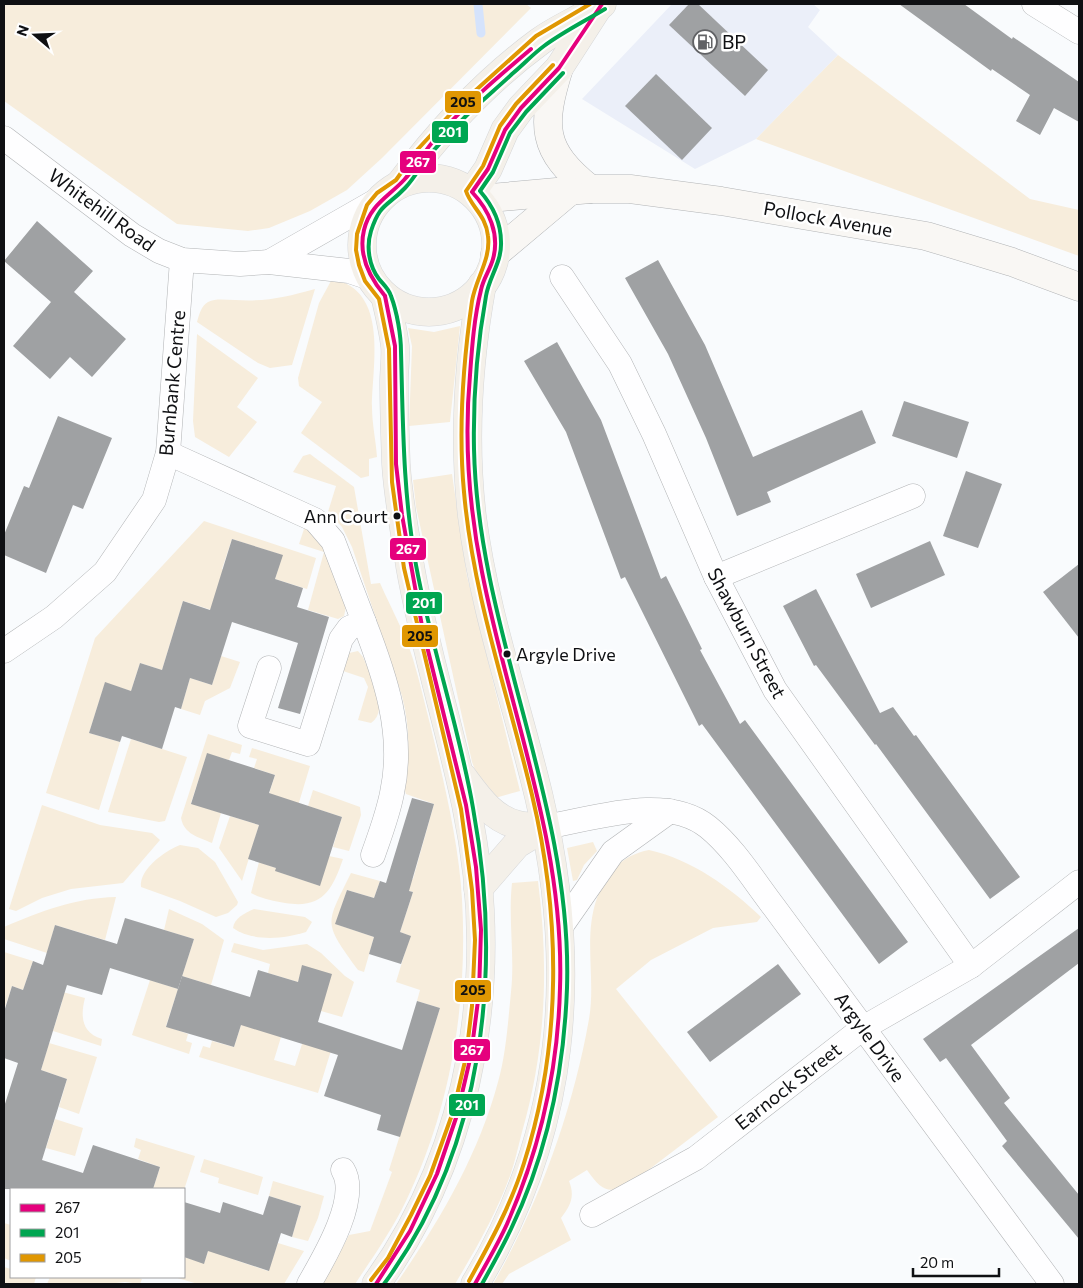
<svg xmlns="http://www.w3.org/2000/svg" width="1083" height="1288" font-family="Commissioner,sans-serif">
<rect width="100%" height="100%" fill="#f9fbfd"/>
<path fill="#ebeff9" d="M672 4H813L820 10 808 27 838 55 756 139 695 169 582 99Z"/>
<g fill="#f7eddc">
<path d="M4 4H526L531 8 382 158 347 190 310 211 269 228 248 231 177 224 4 101Z"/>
<path d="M838 55 1030 199 1079 210V256L756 139Z"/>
<path d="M332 279C390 290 372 367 372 407 372 424 376 441 377 457L369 459V476L361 478 301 433 322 402 299 386 298 378 319 303Z"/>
<path d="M315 289 292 365 270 368 258 363 197 322C199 315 201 306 208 302 216 298 226 300 235 300 266 302 286 297 315 289Z"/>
<path d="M460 326 450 422 409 426 412 346 408 328 434 332Z"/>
<path d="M197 334 258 378 237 407 257 422 229 457 195 437 193 421Z"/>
<path d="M310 454 354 487 371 584 380 583C391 608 405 633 413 659 420 682 425 705 431 728 444 782 459 844 462 899 468 1002 451 1108 406 1201 392 1230 373 1257 355 1284H323L349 1235 370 1231 392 1172 389 1170 440 1008 417 1001 420 990 396 982 410 936 400 932 413 892 386 883 413 879 434 804 406 794 404 788C410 756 410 727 402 696L352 547 342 527 328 512 336 486 293 472 303 456Z"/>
<path d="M452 474 467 576 520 791 495 798 478 778 472 762 416 507 413 480Z"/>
<path d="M204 521 316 558 307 589 275 579 282 555 232 539 222 569 243 576 215 611 183 601 162 670 140 663 131 691 105 683 89 733 120 742 99 810 46 793 95 638Z"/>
<path d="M305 526 325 546 346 607 344 616 338 619 308 610 324 552 299 544Z"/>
<path d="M358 651 363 657C370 675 391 709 371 723L358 720 368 687 364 678 343 671 349 653Z"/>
<path d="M221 656 240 662 230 688 205 701 200 715 181 709 190 678 212 685Z"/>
<path d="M208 734 242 745 240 754 232 752 229 760 207 754 191 803 221 813 212 843C198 837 184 834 181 818Z"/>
<path d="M131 739 187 757 165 821 159 822 108 812Z"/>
<path d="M252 748 310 766 294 819 264 810 275 775 254 768 257 759 249 757Z"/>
<path d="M313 790 360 807 361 815 349 851 333 847 342 817 308 806Z"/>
<path d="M42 805 100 825 152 833 160 840 123 883 71 889 42 898 16 911 9 909Z"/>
<path d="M230 816 259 825 242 881 219 848Z"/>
<path d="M593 842 597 851 584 865 577 880 573 881 567 848Z"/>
<path d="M180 845 198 848 215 862 238 902 237 905 228 913 216 917 180 901 141 887C139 869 165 851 180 845Z"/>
<path d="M649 850C691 859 731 888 761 917L757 922 713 928 651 960 616 989 718 1117 634 1181C610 1195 603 1193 587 1170L569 1181C575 1196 571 1205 561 1218L571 1240 509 1274 502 1284H493C539 1204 573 1110 589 1019 596 979 583 937 597 898 606 873 622 855 649 850Z"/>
<path d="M329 856 343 859C332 891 322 909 285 903 273 901 262 899 251 893L259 862 276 868V871L318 885Z"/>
<path d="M351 873 380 881 374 898 347 890 336 924 374 937 364 972 358 970C323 921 325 926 351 873Z"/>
<path d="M538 881C549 967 546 1049 522 1132 518 1147 515 1162 510 1176 496 1214 476 1249 455 1284H396C439 1222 478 1156 498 1082 506 1054 508 1022 511 992 515 956 508 919 512 883Z"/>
<path d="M116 897 105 940 55 925 47 953 4 939V927C41 911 75 898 116 897Z"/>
<path d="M169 909 202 924 224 940 211 985 182 976 194 939 164 930Z"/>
<path d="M254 909 305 917 312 922 306 932C284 939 253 942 233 928 234 918 245 913 254 909Z"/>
<path d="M234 943 263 950 307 944 321 953 345 976 354 982 342 1017 321 1011 303 965 298 982 268 973 270 964 231 952Z"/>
<path d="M4 952 33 961 23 990 12 986 4 1010Z"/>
<path d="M150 980 178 989 166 1026 188 1034 186 1041 192 1043 189 1054 132 1035Z"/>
<path d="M59 991 85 998C80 1017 82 1033 102 1039L101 1046 53 1031 62 1002Z"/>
<path d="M243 1019 281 1037 274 1060 295 1066 309 1022 337 1031 318 1093 199 1057 203 1046 210 1048 212 1041 234 1047Z"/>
<path d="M49 1043 97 1057 79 1114 59 1107 67 1079 41 1070Z"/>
<path d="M55 1119 83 1128 75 1156 46 1148Z"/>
<path d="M136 1138 195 1156 184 1190 153 1189 160 1167 138 1159 141 1150 134 1147Z"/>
<path d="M204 1159 263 1177 258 1195 218 1183 219 1178 200 1172Z"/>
<path d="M273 1181 324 1196 318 1218 308 1241 292 1237 301 1206 269 1196Z"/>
<path d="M4 1223 11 1225V1261L4 1258Z"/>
<path d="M214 1234 235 1260 268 1271 278 1243 304 1251 284 1284H198L174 1277H184V1257L204 1263Z"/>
<path d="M4 1267 11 1269V1277H36L34 1284H4Z"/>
<path d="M50 1277H136L142 1279 140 1284 125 1282 107 1284H47Z"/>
</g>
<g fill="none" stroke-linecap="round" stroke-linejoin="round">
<path stroke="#d5e3fc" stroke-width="9" d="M478 4 481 33"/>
</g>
<g fill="#9fa1a3">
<path d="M689 4H698L768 70 745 96 669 25Z"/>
<path d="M899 4H964L1012 39 1013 37 1079 82V122L1054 108 1040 135 1016 121 1030 95 992 69 991 71Z"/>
<path d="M656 74 712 128 682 160 625 106Z"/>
<path d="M37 221 93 271 74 292 126 339 92 377 70 357 50 379 13 346 51 302 4 261Z"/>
<path d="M658 260 705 345 753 457 862 410 876 443 767 492 771 502 737 516 706 438 668 354 625 278Z"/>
<path d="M557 342 601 420 661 579 666 576 702 649 700 650 740 724 745 720 908 942 879 964 702 724 699 726 625 577 621 579 566 432 524 361Z"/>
<path d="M904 401 969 422 957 458 892 436Z"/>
<path d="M58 416 112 438 83 509 73 505 46 573 4 555V535L24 486 29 488Z"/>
<path d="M966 471 1002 484 978 548 943 536Z"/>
<path d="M232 539 283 555 275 579 303 588 297 607 329 617 300 714 278 708 298 643 232 622 212 685 190 678 181 709 175 707 162 749 122 736 120 742 89 733 105 682 131 691 140 663 162 670 183 601 210 610Z"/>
<path d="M930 541 945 575 871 608 856 574Z"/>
<path d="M1079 564V638L1043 592Z"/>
<path d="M816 589 880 713 893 707 914 736 916 735 1020 877 990 899 876 744 875 745 816 665 814 666 783 606Z"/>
<path d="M207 753 275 775 269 793 342 817 320 886 275 871 276 868 248 859 259 825 191 804Z"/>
<path d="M412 798 434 804 409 891 413 892 400 932 411 936 401 964 369 954 374 937 335 924 347 890 374 898 380 881 386 883Z"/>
<path d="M125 918 194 939 178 989 110 968 102 995 67 985 41 1070 67 1079 42 1160 83 1173 93 1145 160 1167 153 1189H4V1107L18 1063 4 1058V1012L12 986 23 990 33 961 43 965 55 925 117 944Z"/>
<path d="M1079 928V963L971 1045 1010 1098 1004 1103 1079 1195V1239L1002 1146 1007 1141 946 1058 940 1062 923 1039Z"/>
<path d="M778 964 801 994 710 1062 687 1032Z"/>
<path d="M302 965 332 974 318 1022 402 1050 417 1001 440 1008 400 1137 377 1130 381 1115 324 1096 338 1055 241 1025 234 1047 166 1027 182 976 250 997 258 970 298 982Z"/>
<path d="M269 1196 301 1206 292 1237 281 1233 269 1271 208 1251 204 1264 184 1257V1202L220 1213 223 1202 263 1215Z"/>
</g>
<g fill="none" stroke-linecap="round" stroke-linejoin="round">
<g stroke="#b2b4b6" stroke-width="25">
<g id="street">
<path d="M1034 4 1079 32"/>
<path d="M4 138 132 235 159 251 182 260 240 264 269 262 349 271 370 278"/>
<path d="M269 262 381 198"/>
<path d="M562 277 620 364 654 434 716 577 775 690 971 966"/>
<path d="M168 453 315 520 333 541 364 622 349 628 341 639 308 744 250 726 269 668"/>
<path d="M716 577 913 496"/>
<path d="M364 622C385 676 405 734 392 793 388 814 380 835 373 855"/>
<path d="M4 651 54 617 105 572 154 500 168 453 182 260"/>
<path d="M545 827C594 819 666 793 708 827 734 848 754 881 774 907L1052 1284"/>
<path d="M560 928 613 852 670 811"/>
<path d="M592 1215 696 1158 863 1028 971 966 1079 882"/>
<path d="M309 1284C324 1258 360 1198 343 1170"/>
</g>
</g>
<g stroke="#b2b4b6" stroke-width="29">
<g id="secondary">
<path d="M559 68C541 126 541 150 590 189"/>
<path d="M479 199 590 189H630L721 201 926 236 1012 262 1079 287"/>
<path d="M495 254 570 191"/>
</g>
</g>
<g stroke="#d6d7d8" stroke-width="29">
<g id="primary">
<circle cx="429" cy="245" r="67"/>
<path d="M400 184C439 132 486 81 539 42 559 27 583 19 602 4"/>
<path d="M472 192 488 169 505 130 521 108 559 68 597 9"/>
<path d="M462 776C477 796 492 819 518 825 526 827 537 827 545 827"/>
<path d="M478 889 517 844 545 827"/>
<path d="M376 1284C475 1147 501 969 466 805 449 725 424 646 410 566 405 532 398 498 396 464 395 437 394 409 394 382 394 370 396 358 395 346 393 329 389 313 385 296"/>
<path d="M475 1284C567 1131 579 968 539 797 517 704 484 611 472 516 463 438 468 362 482 285"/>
</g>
</g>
<use href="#street" stroke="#fefeff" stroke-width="24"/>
<use href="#secondary" stroke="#f9f7f4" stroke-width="28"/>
<use href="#primary" stroke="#f4f0e9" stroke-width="28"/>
<g stroke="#fff" stroke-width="8">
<g id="bus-1">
<path d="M385 296C369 277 358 255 364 230 370 205 388 197 404 180 416 167 424 151 436 138 465 105 498 77 531 49"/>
<path d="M376 1284 410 1231 437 1174 457 1115 471 1055 479 993 481 930 476 867 466 805 422 626 402 515 396 464 395 346 385 296"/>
<path d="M475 1284C486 1264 498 1244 507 1224 540 1149 558 1070 560 988 565 844 509 711 482 572 469 507 464 441 470 375 472 347 474 318 481 290 483 279 490 270 493 259 500 234 489 210 472 192L488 169 505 130 521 108 559 68 602 4"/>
</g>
</g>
<g stroke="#fff" stroke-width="8">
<g id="bus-2">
<path d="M384 1284C484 1148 503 971 473 808 459 726 431 647 416 565 403 494 403 424 401 352 401 335 397 312 391 296 389 289 383 284 379 279 369 266 366 247 371 231 380 203 387 207 405 188 413 180 419 169 426 159 438 145 451 131 465 117 480 102 496 89 512 74 523 65 533 54 544 46 563 32 585 21 605 9"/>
<path d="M482 1284C492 1266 502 1248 511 1229 547 1154 564 1071 567 988 573 802 478 633 474 449 473 398 477 346 486 296 489 277 502 262 501 242 501 223 493 206 480 191L493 172 510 133 526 112 563 73"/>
</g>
</g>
<g stroke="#fff" stroke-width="8">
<g id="bus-3">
<path d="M371 1280 388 1258 411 1215 430 1176 453 1112 466 1057 472 1006 475 940 472 890 461 809 404 568 392 482 389 349 379 299 365 281 359 265 356 250 357 234 367 205 377 193 396 180 418 149 456 108 536 36 590 4"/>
<path d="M469 1281C490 1243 511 1205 524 1163 562 1044 561 917 532 795 508 694 473 596 464 492 458 428 463 364 472 301 476 278 491 259 488 236 486 215 471 207 466 191L483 166 500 126 516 104 553 65"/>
</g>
</g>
<use href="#bus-1" stroke="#e5007d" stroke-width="4"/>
<use href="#bus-2" stroke="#00a651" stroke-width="4"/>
<use href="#bus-3" stroke="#e09702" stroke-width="4"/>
</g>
<defs>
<g id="fuel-ring" transform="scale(1.25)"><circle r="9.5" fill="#fff" stroke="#616265" stroke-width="1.5"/><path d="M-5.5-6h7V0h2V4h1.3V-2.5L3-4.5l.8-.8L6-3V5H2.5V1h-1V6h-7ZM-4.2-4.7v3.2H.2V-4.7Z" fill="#616265"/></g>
</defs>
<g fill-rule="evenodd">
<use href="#fuel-ring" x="705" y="42"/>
</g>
<g fill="#0f1013" stroke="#fff" stroke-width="2">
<circle cx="397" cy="516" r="4.5"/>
<circle cx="507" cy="654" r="4.5"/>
</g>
<g text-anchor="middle" stroke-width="5" stroke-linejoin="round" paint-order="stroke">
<g font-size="18" fill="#0f1013" stroke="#fff" text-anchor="end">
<text x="388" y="523">Ann Court</text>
<text x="516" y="661" text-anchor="start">Argyle Drive</text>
</g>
<g font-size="19" fill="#0f1013" stroke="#fff" text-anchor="start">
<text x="722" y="49">BP</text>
</g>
<g font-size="19" fill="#0f1013" stroke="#fff">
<text transform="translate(102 210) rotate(36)" y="7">Whitehill Road</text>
<text transform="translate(828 219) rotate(10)" y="7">Pollock Avenue</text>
<text transform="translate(172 383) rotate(-85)" y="7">Burnbank Centre</text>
<text transform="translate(747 633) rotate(62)" y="7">Shawburn Street</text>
<text transform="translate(870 1037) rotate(54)" y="7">Argyle Drive</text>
<text transform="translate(788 1086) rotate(-38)" y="7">Earnock Street</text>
</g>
</g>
<g stroke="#fff" stroke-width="2">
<rect x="444" y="90" width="38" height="24" rx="5" fill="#e09702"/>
<rect x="431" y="120" width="38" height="24" rx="5" fill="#00a651"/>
<rect x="399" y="150" width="38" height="24" rx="5" fill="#e5007d"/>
<rect x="389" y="537" width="38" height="24" rx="5" fill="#e5007d"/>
<rect x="405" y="591" width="38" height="24" rx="5" fill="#00a651"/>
<rect x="401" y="624" width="38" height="24" rx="5" fill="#e09702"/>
<rect x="454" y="979" width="38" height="24" rx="5" fill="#e09702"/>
<rect x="453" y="1038" width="38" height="24" rx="5" fill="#e5007d"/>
<rect x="448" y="1093" width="38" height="24" rx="5" fill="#00a651"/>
</g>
<g font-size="14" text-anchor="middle" font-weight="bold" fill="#fff">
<text x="450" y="137">201</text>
<text x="418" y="167">267</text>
<text x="408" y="554">267</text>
<text x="424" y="608">201</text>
<text x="472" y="1055">267</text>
<text x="467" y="1110">201</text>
</g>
<g font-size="14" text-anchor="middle" font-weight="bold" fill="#111">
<text x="463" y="107">205</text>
<text x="420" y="641">205</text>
<text x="473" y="995">205</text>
</g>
<rect width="1083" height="1288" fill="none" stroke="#0f1013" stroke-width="10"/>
<rect x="10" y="1188" width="175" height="90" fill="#ffffff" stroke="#9f9fa1"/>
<rect x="20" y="1204" width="25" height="8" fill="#e5007d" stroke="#9f9fa1"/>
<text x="55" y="1213" font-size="15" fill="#0f1013">267</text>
<rect x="20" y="1229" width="25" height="8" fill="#00a651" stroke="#9f9fa1"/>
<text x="55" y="1238" font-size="15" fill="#0f1013">201</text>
<rect x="20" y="1254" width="25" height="8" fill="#e09702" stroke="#9f9fa1"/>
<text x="55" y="1263" font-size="15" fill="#0f1013">205</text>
<g transform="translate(35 35) rotate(289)" stroke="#ffffff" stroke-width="4" paint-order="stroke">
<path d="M0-4L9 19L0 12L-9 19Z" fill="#0f1013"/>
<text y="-8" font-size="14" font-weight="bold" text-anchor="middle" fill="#0f1013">N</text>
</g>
<path d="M913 1268v8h86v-8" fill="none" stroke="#0f1013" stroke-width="2.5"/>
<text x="920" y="1268" font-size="15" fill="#0f1013" stroke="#ffffff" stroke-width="4" paint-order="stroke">20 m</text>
</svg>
